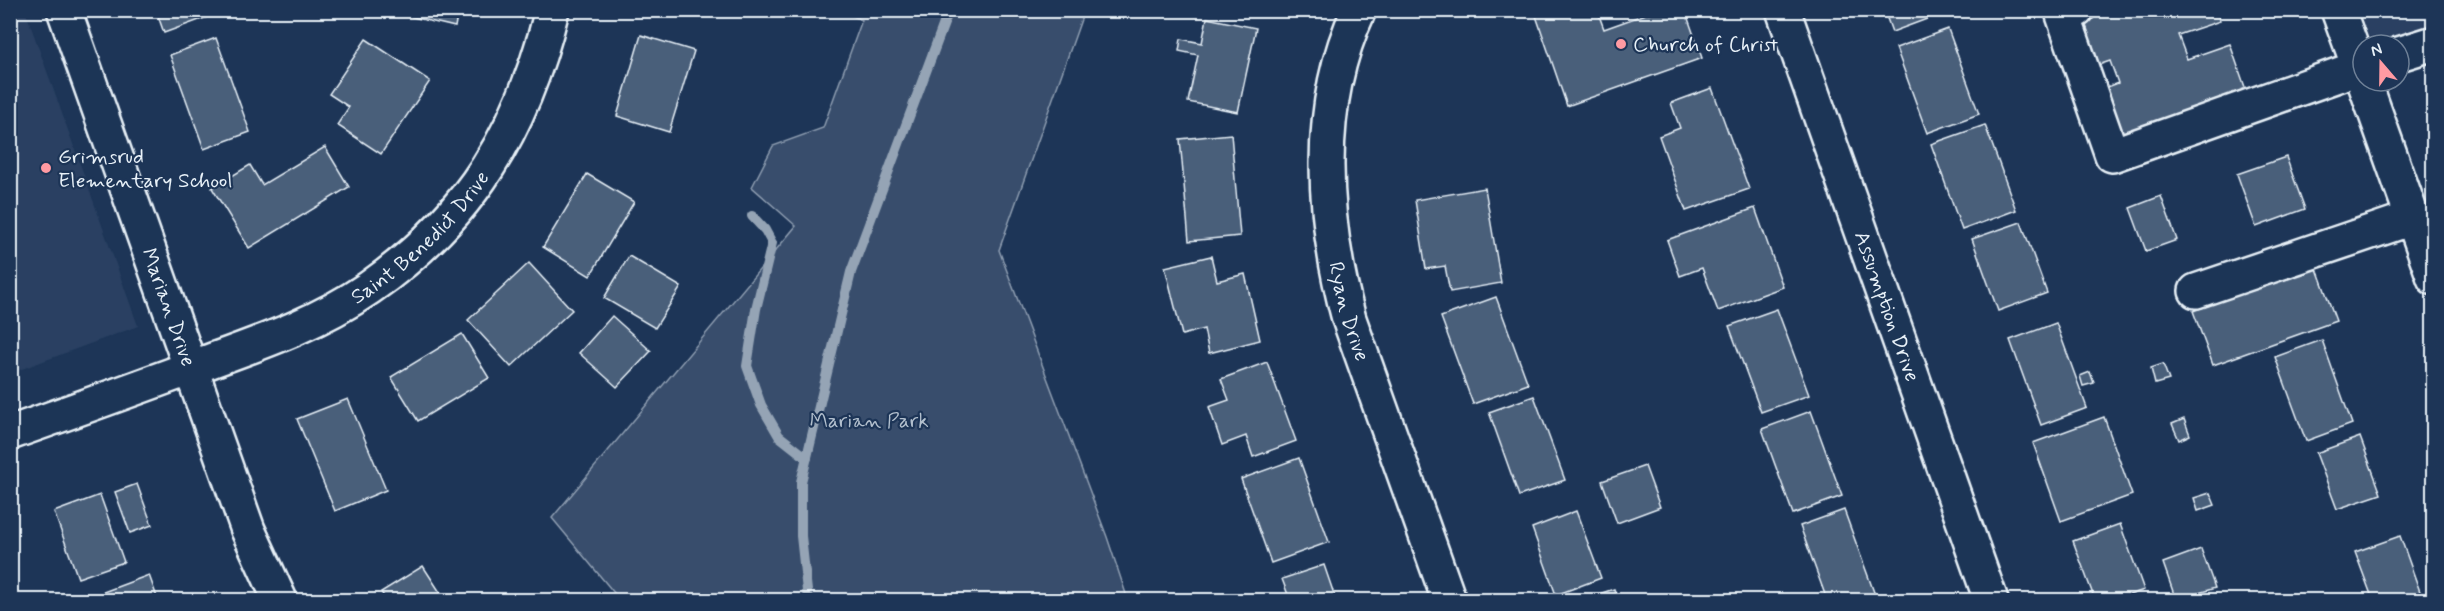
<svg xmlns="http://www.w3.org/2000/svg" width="2444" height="611" font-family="Mynerve,sans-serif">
<rect width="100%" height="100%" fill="#1d3557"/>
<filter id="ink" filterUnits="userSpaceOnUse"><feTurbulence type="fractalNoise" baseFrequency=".0167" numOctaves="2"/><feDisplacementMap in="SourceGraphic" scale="12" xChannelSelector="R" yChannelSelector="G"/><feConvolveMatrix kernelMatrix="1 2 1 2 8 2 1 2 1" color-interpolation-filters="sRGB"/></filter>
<g filter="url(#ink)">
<g fill="#2a4162">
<path d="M25 10 138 326 11 373 10 11Z"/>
<path d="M2359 11H2433V29L2389 45H2372Z"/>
</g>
<path fill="#374d6c" stroke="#909fb2" stroke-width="1.5" d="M842 11H1084L999 250 1107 537 1128 600H620L552 518 796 226 752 187 773 146 823 128 862 20Z"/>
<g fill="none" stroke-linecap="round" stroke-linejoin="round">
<g stroke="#95a4b5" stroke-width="10">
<path d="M752 216 765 230 772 243 756 309 747 366 761 405 779 436 807 458"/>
<path d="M808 600 801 536V482L851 272 949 10"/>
</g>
</g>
<g fill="#495e7a" stroke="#e8f1f8" stroke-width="1.5">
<path d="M156 10H212L213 15 164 33Z"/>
<path d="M406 10H458L455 27 404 15Z"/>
<path d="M666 10H713V14Z"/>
<path d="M1250 10H1265L1263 16Z"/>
<path d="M1534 10H1597L1604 29 1657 10H1685L1702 58 1567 106Z"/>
<path d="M1884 10H1942L1943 13 1892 32Z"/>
<path d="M2103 10H2217L2220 21 2178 35 2187 59 2230 44 2246 90 2113 137 2097 91 2118 83 2110 61 2090 68 2073 21Z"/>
<path d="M1207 18 1256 28 1238 112 1188 102 1198 55 1179 51 1181 39 1202 43Z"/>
<path d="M1948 29 1979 114 1927 133 1896 48Z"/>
<path d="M641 35 694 51 669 132 617 116Z"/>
<path d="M216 38 250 132 204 149 170 55Z"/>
<path d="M366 39 430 81 381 154 337 125 349 107 329 94Z"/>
<path d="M1712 88 1749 189 1686 211 1659 136 1680 128 1671 103Z"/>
<path d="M1985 125 2016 210 1962 230 1931 144Z"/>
<path d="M1231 134 1240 236 1189 241 1180 139Z"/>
<path d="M325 147 349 187 249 248 212 188 250 165 262 185Z"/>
<path d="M2286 157 2305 209 2256 227 2237 174Z"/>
<path d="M587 174 634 202 590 276 543 247Z"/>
<path d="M1485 188 1501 283 1450 292 1445 266 1426 269 1415 200Z"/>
<path d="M2161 196 2177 240 2146 251 2130 208Z"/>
<path d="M1755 208 1783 287 1718 311 1702 268 1680 276 1667 240Z"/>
<path d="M2021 222 2047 293 1998 311 1972 239Z"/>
<path d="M629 256 681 287 655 328 604 298Z"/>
<path d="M1211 256 1217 281 1245 274 1260 340 1209 353 1204 329 1182 335 1165 267Z"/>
<path d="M529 263 572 310 511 367 468 320Z"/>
<path d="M2316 266 2336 321 2213 365 2193 311Z"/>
<path d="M1496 297 1528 384 1473 404 1441 317Z"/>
<path d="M1777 309 1809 395 1761 412 1729 326Z"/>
<path d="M612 316 651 351 617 387 579 353Z"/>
<path d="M2056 323 2087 408 2041 425 2010 340Z"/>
<path d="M462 334 489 378 418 421 391 377Z"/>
<path d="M2322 340 2352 424 2306 441 2275 357Z"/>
<path d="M1267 362 1296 441 1253 457 1246 436 1222 445 1209 407 1229 400 1221 379Z"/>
<path d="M2163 364 2169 380 2155 384 2151 368Z"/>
<path d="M2090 372 2094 383 2083 386 2080 376Z"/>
<path d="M1534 396 1565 480 1519 496 1489 412Z"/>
<path d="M348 399 386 490 335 511 297 419Z"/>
<path d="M1811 411 1842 496 1793 514 1762 429Z"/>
<path d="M2104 417 2132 495 2061 521 2033 443Z"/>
<path d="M2184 419 2190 435 2179 440 2172 424Z"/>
<path d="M2360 437 2381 494 2337 509 2316 453Z"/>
<path d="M1299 458 1329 542 1271 563 1241 479Z"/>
<path d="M1645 466 1660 507 1617 523 1602 481Z"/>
<path d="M137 484 152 525 130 533 115 492Z"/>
<path d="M2210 493 2215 505 2198 511 2194 498Z"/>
<path d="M100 495 124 562 78 578 54 512Z"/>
<path d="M1844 510 1875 595 1858 600H1827L1800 526Z"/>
<path d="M1576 511 1601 578 1556 595 1532 528Z"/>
<path d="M2120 524 2144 590 2115 600H2095L2073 541Z"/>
<path d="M2400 536 2423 600H2373L2355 552Z"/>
<path d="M2201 549 2215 588 2176 600 2163 563Z"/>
<path d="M1324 565 1336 600H1290L1282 579Z"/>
<path d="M423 566 445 600H386L381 592Z"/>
<path d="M149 575 158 600H82Z"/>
<path d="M1614 589 1618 600H1581Z"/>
</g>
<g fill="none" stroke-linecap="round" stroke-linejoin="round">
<g stroke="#e8f1f8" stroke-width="38">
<g id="minor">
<path id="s1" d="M64 10 248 530 280 600"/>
<path id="s2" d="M1359 10C1314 106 1322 219 1349 319L1449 600"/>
<path id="s3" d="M1783 10 1991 600"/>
<path d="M2077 10 2063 15 2112 155 2363 66"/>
<path d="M2399 54 2434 43"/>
<path d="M2196 291 2412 218"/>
<path id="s4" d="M10 433C73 411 136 388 199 365 257 344 317 324 369 288 470 218 523 129 552 10"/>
</g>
</g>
<g stroke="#e8f1f8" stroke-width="38">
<g id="major">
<path d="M2338 10 2363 78"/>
<path d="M2364 81 2434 278"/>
</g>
</g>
<use href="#minor" stroke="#1d3557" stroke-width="33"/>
<use href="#major" stroke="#1d3557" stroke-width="33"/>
</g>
</g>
<g fill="#ff9aa2" stroke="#1d3557" stroke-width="2">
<circle cx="1621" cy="44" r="6"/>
<circle cx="46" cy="168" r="6"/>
</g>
<g text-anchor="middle" stroke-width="4.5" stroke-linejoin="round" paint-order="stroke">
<g font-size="21" fill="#e8f1f8" stroke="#1d3557" text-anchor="start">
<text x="1633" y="51">Church of Christ</text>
<text x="58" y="163">Grimsrud<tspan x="58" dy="24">Elementary School</tspan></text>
</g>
<g font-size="21" fill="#e8f1f8" stroke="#1d3557">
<text dy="7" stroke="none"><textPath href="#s4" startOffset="460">Saint Benedict Drive</textPath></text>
<text dy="7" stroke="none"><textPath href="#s3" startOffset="314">Assumption Drive</textPath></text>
<text dy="7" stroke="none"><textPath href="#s1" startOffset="315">Marian Drive</textPath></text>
<text dy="7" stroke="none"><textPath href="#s2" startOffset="308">Ryan Drive</textPath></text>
</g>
<g font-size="21" fill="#b3c0ce" stroke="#1d3557">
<text x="869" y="427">Marian Park</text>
</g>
</g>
<rect width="2444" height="611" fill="none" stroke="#1d3557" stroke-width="36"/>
<rect x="18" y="18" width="2408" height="575" fill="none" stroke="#e8f1f8" stroke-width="2" filter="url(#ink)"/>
<g transform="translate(2381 63) rotate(340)"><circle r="28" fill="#1d3557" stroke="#6e8097" stroke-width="1.5"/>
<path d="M0-4.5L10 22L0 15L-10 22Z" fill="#ff9aa2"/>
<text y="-9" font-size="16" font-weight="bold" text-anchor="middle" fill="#e8f1f8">N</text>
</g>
</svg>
